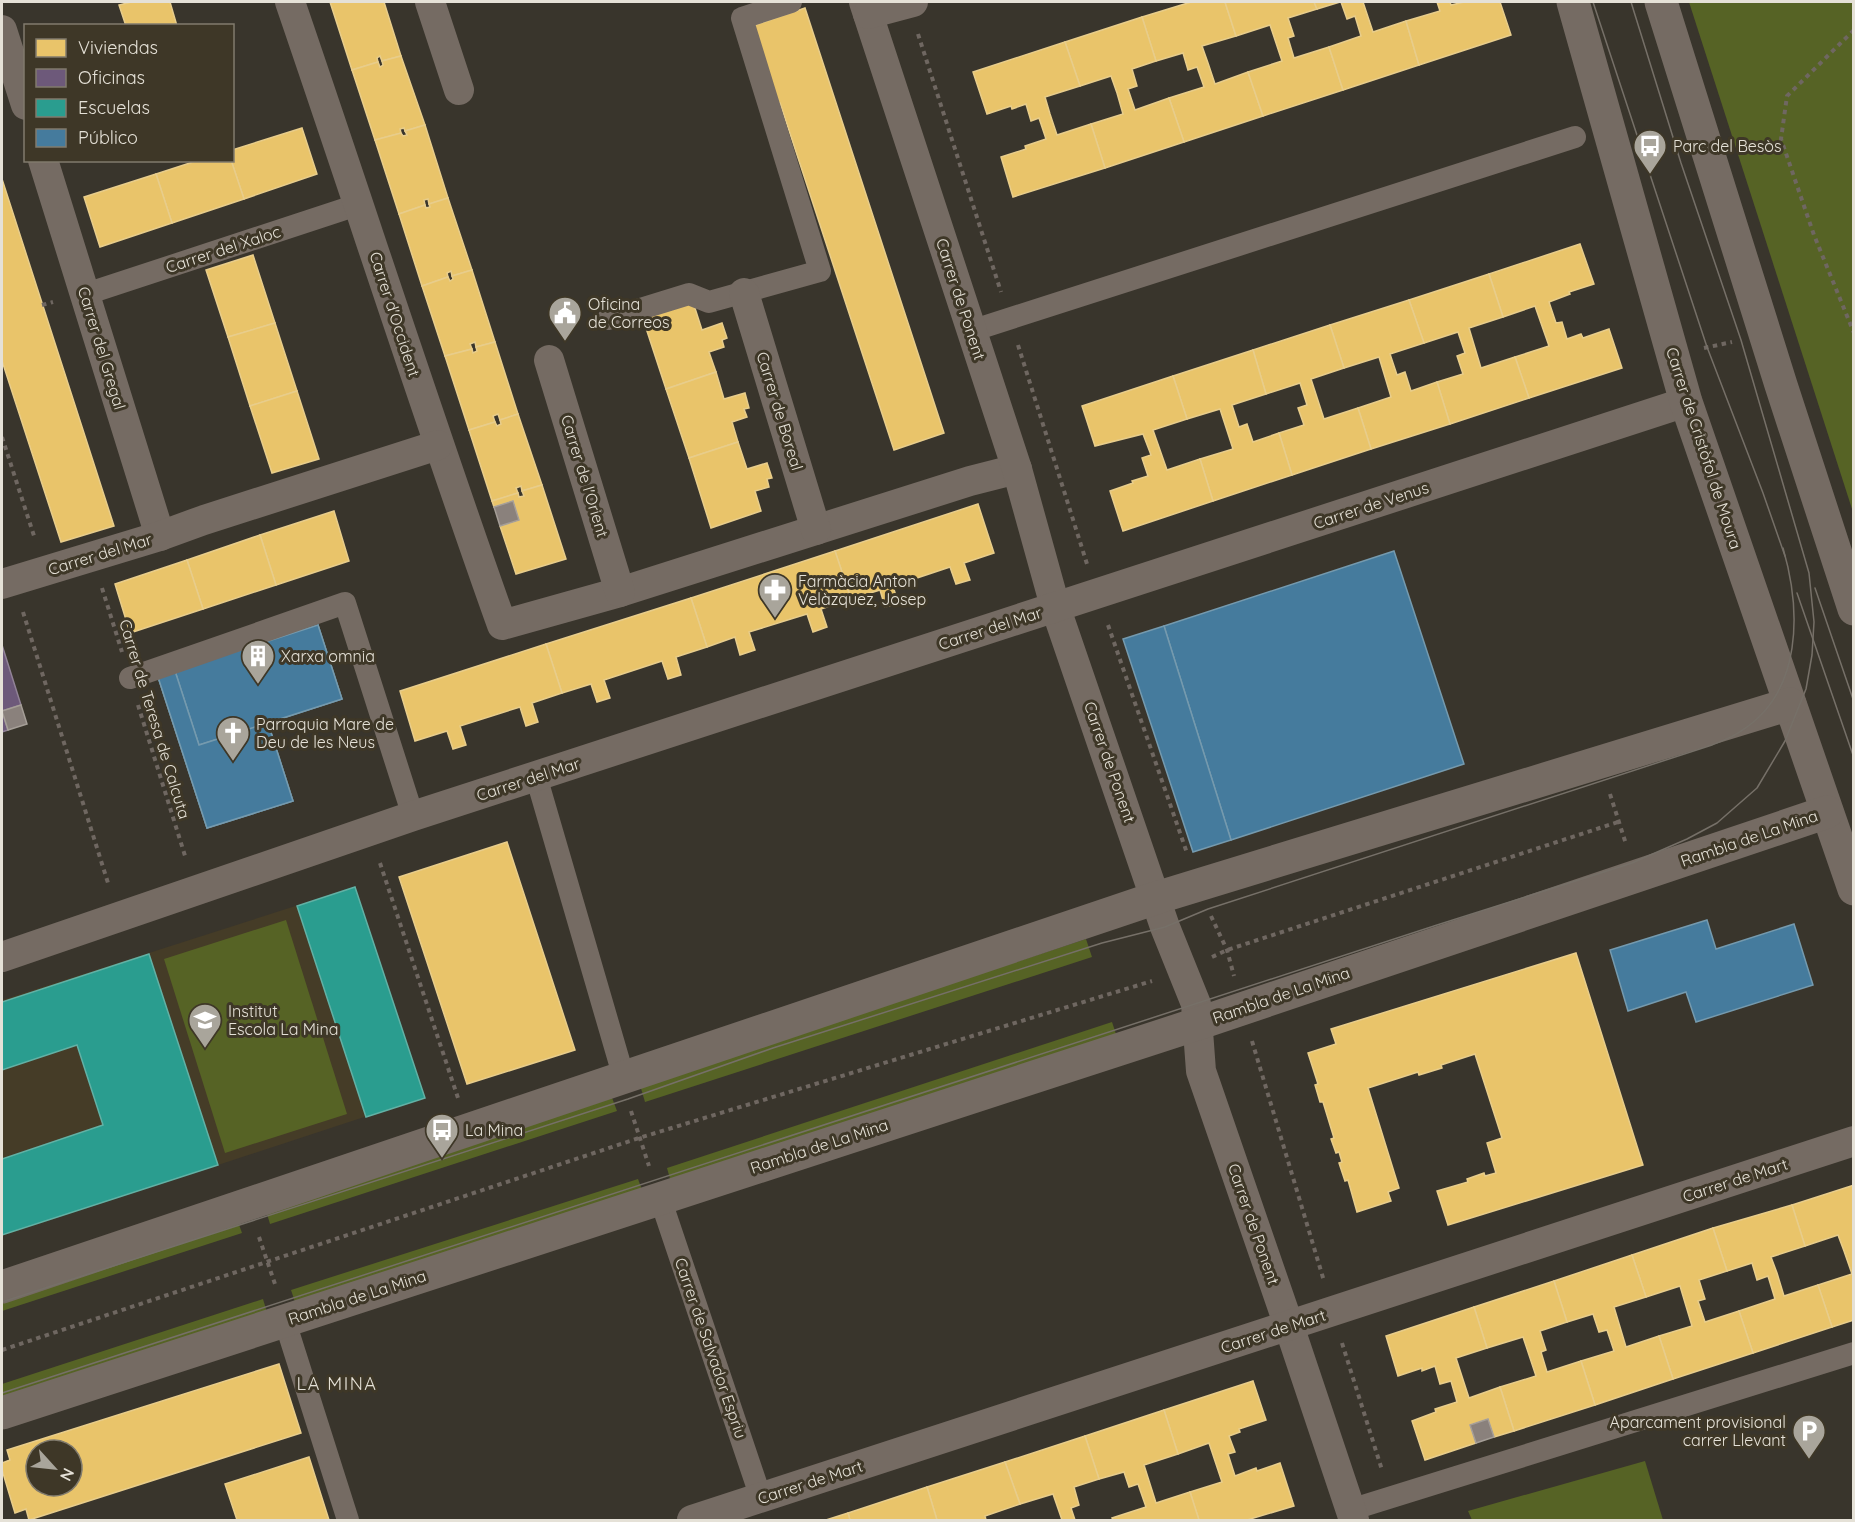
<svg xmlns="http://www.w3.org/2000/svg" width="1855" height="1522" font-family="Quicksand,sans-serif">
<rect width="100%" height="100%" fill="#39352c"/>
<path fill="#453c27" d="M355 887 425 1097 2 1236V1000Z"/>
<g fill="#566325">
<path d="M1689 2H1853V512Z"/>
<path d="M286 920 347 1114 225 1153 164 959Z"/>
<path d="M1086 939 1092 957 645 1102 640 1085Z"/>
<path d="M1112 1022 1118 1040 672 1186 667 1168Z"/>
<path d="M611 1095 617 1111 270 1224 265 1207Z"/>
<path d="M638 1179 644 1195 297 1308 291 1290Z"/>
<path d="M236 1216 242 1233 2 1311V1293Z"/>
<path d="M263 1299 268 1316 2 1402V1384Z"/>
<path d="M1645 1461 1663 1520H1472L1468 1511Z"/>
</g>
<g fill="#e9c46a" stroke="#e8cd8b" stroke-width="1.5" fill-rule="evenodd">
<path d="M131 2H170L177 26H126L119 5Z"/>
<path d="M330 2H384L401 56 382 61 380 56 377 58 378 62 352 70Z"/>
<path d="M1191 2H1225L1236 36 1202 46 1208 63 1215 84 1248 72 1263 116 1184 142 1169 98 1204 87 1197 67 1188 70 1183 53 1156 61 1142 17Z"/>
<path d="M1225 2H1314L1317 9 1288 18 1294 36 1288 38 1294 58 1329 47 1343 90 1263 116 1248 72 1282 61 1270 25 1236 36Z"/>
<path d="M1314 2H1340L1317 9Z"/>
<path d="M1341 2H1363L1373 32 1406 21 1419 65 1343 90 1329 47 1361 36 1355 16 1347 19Z"/>
<path d="M1437 2H1450L1451 5 1464 2H1500L1511 35 1419 65 1406 21 1440 11Z"/>
<path d="M805 8 944 433 894 450 780 103 763 109 755 25Z"/>
<path d="M1142 17 1156 61 1132 69 1137 86 1128 89 1135 110 1169 98 1184 142 1105 168 1091 124 1123 114 1117 93 1111 76 1080 86 1065 42Z"/>
<path d="M1065 42 1080 86 1045 97 1050 114 1057 135 1091 124 1105 168 1013 197 1001 157 1026 149 1025 146 1046 139 1039 118 1031 121 1026 104 1012 109 1011 106 987 114 973 72Z"/>
<path d="M401 56 425 125 405 131 404 128 400 129 401 133 375 140 352 70 378 62 380 67 383 65 382 61Z"/>
<path d="M425 125 448 198 429 204 428 199 424 200 425 205 399 214 375 140 401 133 403 136 407 135 405 131Z"/>
<path d="M302 128 317 174 244 199 231 160 232 150Z"/>
<path d="M199 160H231L244 199 172 223 156 174Z"/>
<path d="M156 174 172 223 100 247 84 197Z"/>
<path d="M2 179 114 526 61 542 2 361Z"/>
<path d="M448 198 472 270 452 276 451 271 447 273 448 277 422 286 399 214 425 205 426 208 430 207 429 204Z"/>
<path d="M1580 244 1594 284 1569 292 1570 294 1549 302 1556 323 1562 322 1567 339 1581 334 1583 338 1609 329 1622 368 1529 398 1515 357 1549 346 1535 306 1503 317 1489 274Z"/>
<path d="M253 255 275 323 228 337 206 270Z"/>
<path d="M472 270 495 342 476 347 475 342 470 344 472 349 445 356 422 286 448 277 450 281 453 279 452 276Z"/>
<path d="M1489 274 1503 317 1469 328 1481 368 1515 357 1529 398 1450 424 1437 382 1463 374 1457 356 1465 353 1458 332 1424 343 1409 300Z"/>
<path d="M1409 300 1424 343 1390 354 1397 375 1405 372 1411 391 1437 382 1450 424 1371 449 1358 408 1391 397 1379 357 1344 368 1330 325Z"/>
<path d="M693 302 702 330 722 323 727 338 722 340 724 347 709 352 716 372 666 389 643 319Z"/>
<path d="M275 323 297 391 250 406 228 337Z"/>
<path d="M1330 325 1344 368 1311 379 1324 419 1358 408 1371 449 1292 475 1279 433 1304 425 1298 408 1307 405 1300 383 1266 394 1253 350Z"/>
<path d="M495 342 518 414 500 420 498 414 493 416 495 422 469 430 445 356 472 349 473 353 477 351 476 347Z"/>
<path d="M1253 350 1266 394 1232 405 1239 427 1247 424 1253 442 1279 433 1292 475 1213 501 1200 459 1233 449 1220 409 1187 419 1173 376Z"/>
<path d="M716 372 724 399 745 393 749 408 744 409 747 417 732 422 738 442 689 458 666 389Z"/>
<path d="M1173 376 1187 419 1153 430 1167 470 1200 459 1213 501 1123 531 1110 491 1133 483 1132 481 1148 476 1142 458 1151 455 1143 434 1095 446 1082 406Z"/>
<path d="M297 391 319 459 272 473 250 406Z"/>
<path d="M518 414 542 485 522 491 521 486 516 488 518 493 492 501 469 430 495 422 497 426 501 424 500 420Z"/>
<path d="M738 442 747 469 767 463 772 478 767 479 769 487 755 491 761 511 711 528 689 458Z"/>
<path d="M542 485 566 559 516 574 500 526 519 520 513 501 494 507 492 501 518 493 519 497 524 496 522 491Z"/>
<path d="M978 504 994 553 964 563 970 580 956 584 950 567 893 586 898 603 885 607 880 590 851 599 835 551Z"/>
<path d="M334 511 349 561 276 585 260 535Z"/>
<path d="M260 535 276 585 203 609 187 560Z"/>
<path d="M835 551 851 599 821 609 827 627 813 632 807 614 749 632 755 650 740 655 735 637 707 647 691 598Z"/>
<path d="M187 560 203 609 130 633 115 584Z"/>
<path d="M691 598 707 647 676 657 681 675 668 679 662 661 604 680 610 698 597 702 591 684 562 693 546 644Z"/>
<path d="M546 644 562 693 532 703 538 722 526 726 520 707 460 726 466 745 453 749 447 731 415 741 400 691Z"/>
<path d="M507 842 575 1050 467 1084 399 877Z"/>
<path d="M1576 953 1643 1165 1448 1225 1437 1191 1468 1182 1467 1179 1484 1173 1485 1176 1496 1173 1487 1143 1502 1138 1475 1054 1441 1065 1442 1068 1419 1075 1418 1072 1368 1088 1399 1188 1388 1192 1391 1201 1357 1212 1348 1180 1345 1181 1339 1163 1342 1162 1339 1152 1336 1153 1331 1139 1334 1138 1323 1102H1320L1315 1085 1318 1084 1308 1053 1336 1044 1331 1029Z"/>
<path d="M1854 1185V1320L1832 1327 1818 1285 1852 1274 1844 1251 1838 1235 1805 1246 1792 1205Z"/>
<path d="M1792 1205 1805 1246 1771 1257 1777 1273 1784 1296 1818 1285 1832 1327 1753 1353 1739 1311 1775 1299 1768 1276 1757 1280 1752 1263 1727 1271 1713 1228Z"/>
<path d="M1713 1228 1727 1271 1699 1280 1705 1299 1698 1301 1705 1322 1739 1311 1753 1353 1673 1379 1659 1336 1692 1326 1680 1286 1646 1297 1632 1255Z"/>
<path d="M1632 1255 1646 1297 1614 1307 1626 1347 1659 1336 1673 1379 1595 1405 1581 1361 1614 1351 1607 1330 1599 1332 1593 1314 1567 1322 1554 1281Z"/>
<path d="M1554 1281 1567 1322 1540 1331 1546 1350 1541 1352 1547 1372 1581 1361 1595 1405 1514 1431 1500 1387 1536 1376 1523 1337 1487 1348 1474 1307Z"/>
<path d="M1474 1307 1487 1348 1456 1358 1469 1398 1500 1387 1514 1431 1494 1437 1488 1419 1470 1425 1476 1443 1425 1460 1412 1421 1436 1412 1435 1409 1457 1402 1451 1381 1440 1384 1435 1366 1422 1371V1368L1398 1376 1386 1336Z"/>
<path d="M279 1364 301 1433 29 1520 26 1509 15 1513 2 1470V1463L10 1460 7 1450ZM36 1450H72V1486H36Z"/>
<path d="M1253 1381 1266 1420 1239 1429 1240 1432 1229 1436 1235 1452 1228 1454 1235 1476 1256 1468 1257 1471 1280 1463 1294 1506 1247 1520H1199L1190 1492 1222 1482 1209 1443 1178 1454 1164 1410Z"/>
<path d="M1164 1410 1178 1454 1144 1465 1156 1503 1190 1492 1199 1520H1113L1112 1518 1146 1507 1138 1484 1129 1487 1124 1472 1099 1479 1085 1436Z"/>
<path d="M1085 1436 1099 1479 1074 1487 1079 1505 1071 1508 1075 1520H1062L1053 1494 1020 1504 1005 1462Z"/>
<path d="M309 1457 329 1520H237L225 1484Z"/>
<path d="M1005 1462 1020 1504 985 1516 986 1520H937L927 1487Z"/>
<path d="M927 1487 937 1520H850L848 1513Z"/>
<path d="M848 1513 850 1520H826Z"/>
</g>
<g fill="#6d597a" stroke="#918296" stroke-width="1.5">
<path d="M2 645 21 705 2 711Z"/>
<path d="M2 711 8 730 2 732Z"/>
</g>
<g fill="#2a9d8f" stroke="#62b1a5" stroke-width="1.5">
<path d="M355 887 425 1098 366 1117 297 906Z"/>
<path d="M149 954 218 1165 2 1235V1159L103 1125 77 1045 2 1070V1002Z"/>
</g>
<g fill="#457b9d" stroke="#759aae" stroke-width="1.5">
<path d="M1394 551 1464 764 1231 840 1164 626Z"/>
<path d="M318 625 342 699 268 723 293 801 207 828 158 677Z"/>
<path d="M318 625 342 699 199 745 175 671Z"/>
<path d="M1164 626 1231 840 1193 852 1123 639Z"/>
<path d="M175 671 199 745 268 723 293 801 207 828 158 677Z"/>
<path d="M1707 920 1716 949 1794 924 1813 985 1696 1022 1686 992 1628 1011 1610 950Z"/>
</g>
<g fill="#8a817c" stroke="#a59e97" stroke-width="1.5">
<path d="M513 501 519 520 500 526 494 507Z"/>
<path d="M21 705 27 724 8 730 2 711Z"/>
<path d="M1488 1419 1494 1437 1476 1443 1470 1425Z"/>
</g>
<g fill="none" stroke-linecap="round" stroke-linejoin="round">
<g stroke="#6f6761" stroke-width="4" stroke-dasharray="4.5 4.5" stroke-linecap="butt">
<path d="M1854 30 1787 96 1781 139 1814 235 1854 333"/>
<path d="M918 34 1001 292"/>
<path d="M42 305 53 302"/>
<path d="M1018 345 1087 564"/>
<path d="M1704 348 1732 342"/>
<path d="M2 437 35 539"/>
<path d="M102 588 122 652"/>
<path d="M23 612 108 883 105 884"/>
<path d="M1108 625 1187 853"/>
<path d="M138 705 186 859"/>
<path d="M1610 794 1626 844"/>
<path d="M380 863 458 1098"/>
<path d="M1211 916 1227 950 1234 976"/>
<path d="M1212 957 1227 950 1618 822"/>
<path d="M1252 1041 1324 1281"/>
<path d="M631 1111 649 1166"/>
<path d="M259 1237 276 1287"/>
<path d="M1342 1343 1382 1470"/>
<path d="M2 1350 639 1138 1152 981"/>
</g>
<g stroke="#756b63" stroke-width="22">
<path d="M86 294 360 204"/>
<path d="M608 319 689 294 709 302 820 271 742 18 791 2"/>
<path d="M971 331 1575 137"/>
<path d="M130 678 345 603 413 816"/>
<path d="M536 776 624 1078"/>
<path d="M660 1198 761 1498"/>
<path d="M287 1328 348 1520"/>
<path d="M1350 1510 1854 1353"/>
</g>
<g stroke="#756b63" stroke-width="30">
<path d="M290 2C361 209 428 418 502 625L620 592 970 481 1017 469"/>
<path d="M430 2 459 90"/>
<path d="M864 2 1017 469 1055 606 1165 927 1196 1004 1201 1071 1289 1326 1354 1520"/>
<path d="M868 14 913 2"/>
<path d="M2 30 26 105"/>
<path d="M43 160 160 536"/>
<path d="M744 293 816 530"/>
<path d="M549 360 620 592"/>
<path d="M2 584 160 536 204 520 438 445"/>
<path d="M2 957 413 816 1686 402"/>
<path d="M692 1520 1854 1141"/>
</g>
<g stroke="#756b63" stroke-width="33">
<path d="M1573 2 1686 402 1854 889"/>
<path d="M1661 2 1781 385 1854 609"/>
<path d="M2 1287 1156 898 1790 704"/>
<path d="M2 1413 1197 1024 1827 812"/>
</g>
<g stroke="#767068" stroke-width="1.5">
<path d="M1593 2 1707 347 1763 493 1785 556"/>
<path d="M1815 588 1854 702"/>
<path d="M1797 593 1854 758"/>
<path d="M2 1302 628 1099 773 1048 1102 943 1165 927 1208 909 1712 745C1722 741 1733 737 1741 731 1803 692 1801 610 1783 548"/>
<path d="M2 1393 1437 925 1632 863 1687 839 1717 823 1757 788 1785 741 1806 689 1812 655 1814 622 1809 573 1741 340 1681 163 1631 2"/>
</g>
</g>
<defs>
<g id="bus-pin" transform="scale(1.725)"><path d="M0 17L-7.5 6A9.5 9.5 0 1 1 7.5 6Z" fill="#a9a59b" stroke="#3e3727"/><path d="M-5-6H5V4H4V6H2V4H-2V6H-4V4H-5ZM-3.5-4V0h7V-4ZM-3.5 1.2v1.5H-2V1.2ZM2 1.2v1.5H3.5V1.2Z" fill="#fff"/></g>
<g id="civic-pin" transform="scale(1.725)"><path d="M0 17L-7.5 6A9.5 9.5 0 1 1 7.5 6Z" fill="#a9a59b" stroke="#3e3727"/><path d="M-.6-6.5H3V-4.5H.6V-3L4-1V1h2V6H-6V1h2V-1L-.6-3ZM-1.2 2.5V6h2.4V2.5Z" fill="#fff"/></g>
<g id="pharmacy-pin" transform="scale(1.725)"><path d="M0 17L-7.5 6A9.5 9.5 0 1 1 7.5 6Z" fill="#a9a59b" stroke="#3e3727"/><path d="M-2-6h4v4h4v4h-4v4h-4v-4h-4v-4h4Z" fill="#fff"/></g>
<g id="building-pin" transform="scale(1.725)"><path d="M0 17L-7.5 6A9.5 9.5 0 1 1 7.5 6Z" fill="#a9a59b" stroke="#3e3727"/><path d="M-4-6H4V6H1V3H-1V6H-4ZM-2.5-4.3h1.7v1.8h-1.7ZM.8-4.3h1.7v1.8H.8ZM-2.5-1h1.7V.8h-1.7ZM.8-1h1.7V.8H.8Z" fill="#fff"/></g>
<g id="church-pin" transform="scale(1.725)"><path d="M0 17L-7.5 6A9.5 9.5 0 1 1 7.5 6Z" fill="#a9a59b" stroke="#3e3727"/><path d="M-1.2-6h2.4v3.5h3.3v2.4h-3.3V6h-2.4V-.1h-3.3v-2.4h3.3Z" fill="#fff"/></g>
<g id="school-pin" transform="scale(1.725)"><path d="M0 17L-7.5 6A9.5 9.5 0 1 1 7.5 6Z" fill="#a9a59b" stroke="#3e3727"/><path d="M0-5L7-2L0 1L-7-2ZM-4 1L0 2.5L4 1V4Q0 6-4 4Z" fill="#fff"/></g>
<g id="parking-pin" transform="scale(1.725)"><path d="M0 17L-7.5 6A9.5 9.5 0 1 1 7.5 6Z" fill="#a9a59b" stroke="#3e3727"/><path d="M-3.5-5.5H1a3.5 3.5 0 0 1 0 7H-1V5.5H-3.5ZM-1-3.4V-.6H.8a1.4 1.4 0 0 0 0-2.8Z" fill="#fff"/></g>
</defs>
<g fill-rule="evenodd">
<use href="#bus-pin" x="1650" y="146"/>
<use href="#civic-pin" x="565" y="313"/>
<use href="#pharmacy-pin" x="775" y="590"/>
<use href="#building-pin" x="258" y="656"/>
<use href="#church-pin" x="233" y="733"/>
<use href="#school-pin" x="205" y="1020"/>
<use href="#bus-pin" x="442" y="1130"/>
<use href="#parking-pin" x="1809" y="1431"/>
</g>
<g text-anchor="middle" stroke-width="6" stroke-linejoin="round" paint-order="stroke">
<g font-size="16" fill="#e5e1d7" stroke="#3e3727" text-anchor="start">
<text x="1673" y="152">Parc del Besòs</text>
<text x="588" y="310">Oficina<tspan x="588" dy="18">de Correos</tspan></text>
<text x="798" y="587">Farmàcia Anton<tspan x="798" dy="18">Velàzquez, Josep</tspan></text>
<text x="281" y="662">Xarxa omnia</text>
<text x="256" y="730">Parroquia Mare de<tspan x="256" dy="18">Deu de les Neus</tspan></text>
<text x="228" y="1017">Institut<tspan x="228" dy="18">Escola La Mina</tspan></text>
<text x="465" y="1136">La Mina</text>
<text x="1786" y="1428" text-anchor="end">Aparcament provisional<tspan x="1786" dy="18">carrer Llevant</tspan></text>
</g>
<g font-size="16" fill="#e5e1d7" stroke="#3e3727">
<text transform="translate(223 249) rotate(-18)" y="6">Carrer del Xaloc</text>
<text transform="translate(961 299) rotate(72)" y="6">Carrer de Ponent</text>
<text transform="translate(395 314) rotate(72)" y="6">Carrer d'Occident</text>
<text transform="translate(102 348) rotate(73)" y="6">Carrer del Gregal</text>
<text transform="translate(780 411) rotate(73)" y="6">Carrer de Boreal</text>
<text transform="translate(1704 448) rotate(72)" y="6">Carrer de Cristòfol de Moura</text>
<text transform="translate(585 476) rotate(73)" y="6">Carrer de l'Orient</text>
<text transform="translate(1371 505) rotate(-18)" y="6">Carrer de Venus</text>
<text transform="translate(100 554) rotate(-17)" y="6">Carrer del Mar</text>
<text transform="translate(990 628) rotate(-18)" y="6">Carrer del Mar</text>
<text transform="translate(155 719) rotate(73)" y="6">Carrer de Teresa de Calcuta</text>
<text transform="translate(1110 762) rotate(71)" y="6">Carrer de Ponent</text>
<text transform="translate(528 779) rotate(-18)" y="6">Carrer del Mar</text>
<text transform="translate(1749 838) rotate(-19)" y="6">Rambla de La Mina</text>
<text transform="translate(1281 995) rotate(-19)" y="6">Rambla de La Mina</text>
<text transform="translate(819 1146) rotate(-18)" y="6">Rambla de La Mina</text>
<text transform="translate(1735 1180) rotate(-18)" y="6">Carrer de Mart</text>
<text transform="translate(1254 1224) rotate(71)" y="6">Carrer de Ponent</text>
<text transform="translate(357 1297) rotate(-18)" y="6">Rambla de La Mina</text>
<text transform="translate(1273 1331) rotate(-18)" y="6">Carrer de Mart</text>
<text transform="translate(711 1348) rotate(71)" y="6">Carrer de Salvador Espriu</text>
<text transform="translate(810 1482) rotate(-18)" y="6">Carrer de Mart</text>
</g>
<g font-size="18" letter-spacing="1.5" fill="#e5e1d7" stroke="#3e3727">
<text x="337" y="1390">LA MINA</text>
</g>
</g>
<rect width="1855" height="1522" fill="none" stroke="#e5e1d7" stroke-width="6"/>
<rect x="24" y="24" width="210" height="138" fill="#3e3727" stroke="#817b6d" stroke-width="1.5"/>
<rect x="36" y="39" width="30" height="18" fill="#e9c46a" stroke="#817b6d" stroke-width="1.5"/>
<text x="78" y="54" font-size="18" fill="#e5e1d7">Viviendas</text>
<rect x="36" y="69" width="30" height="18" fill="#6d597a" stroke="#817b6d" stroke-width="1.5"/>
<text x="78" y="84" font-size="18" fill="#e5e1d7">Oficinas</text>
<rect x="36" y="99" width="30" height="18" fill="#2a9d8f" stroke="#817b6d" stroke-width="1.5"/>
<text x="78" y="114" font-size="18" fill="#e5e1d7">Escuelas</text>
<rect x="36" y="129" width="30" height="18" fill="#457b9d" stroke="#817b6d" stroke-width="1.5"/>
<text x="78" y="144" font-size="18" fill="#e5e1d7">Público</text>
<g transform="translate(54 1468) rotate(117)"><circle r="28" fill="#3e3727" stroke="#817b6d" stroke-width="1.5"/>
<path d="M0-4.5L10 22L0 15L-10 22Z" fill="#a9a59b"/>
<text y="-9" font-size="16" font-weight="bold" text-anchor="middle" fill="#e5e1d7">N</text>
</g>
</svg>
